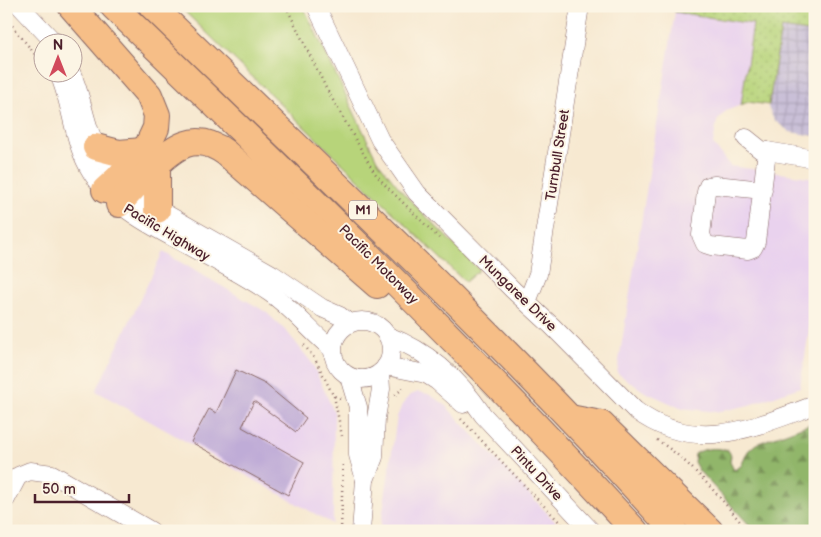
<svg xmlns="http://www.w3.org/2000/svg" width="821" height="537" font-family="'Balsamiq Sans',sans-serif">
<defs>
<pattern id="industrial-grid" width="8" height="8" patternUnits="userSpaceOnUse" patternTransform="scale(1.25)"><rect width="8" height="8" fill="#c9bfd7"/><path d="M0 4h8M4 0v8" fill="none" stroke="#aea4b9"/></pattern>
<pattern id="grass-dots" width="8" height="8" patternUnits="userSpaceOnUse" patternTransform="scale(1.25)"><rect width="8" height="8" fill="#b7d47a"/><path d="M2 2h.1M6 6h.1" fill="none" stroke="#9fb66a" stroke-width="1.8" stroke-linecap="round"/></pattern>
<pattern id="forest-firs" width="22" height="20" patternUnits="userSpaceOnUse" patternTransform="scale(1.25)"><rect width="22" height="20" fill="#91b66a"/><path d="M5 1l3.5 6h-7zM16 11l3.5 6h-7z" fill="#789357"/></pattern>
</defs>
<rect width="100%" height="100%" fill="#fcf5e5"/>
<filter id="ink" filterUnits="userSpaceOnUse"><feTurbulence type="fractalNoise" baseFrequency=".02" numOctaves="2"/><feDisplacementMap in="SourceGraphic" scale="10" xChannelSelector="R" yChannelSelector="G"/><feConvolveMatrix kernelMatrix="1 2 1 2 8 2 1 2 1" color-interpolation-filters="sRGB"/></filter>
<filter id="wash" filterUnits="userSpaceOnUse"><feTurbulence type="fractalNoise" baseFrequency=".0096" numOctaves="4" result="noise"/><feDisplacementMap in="SourceGraphic" scale="20" xChannelSelector="R" yChannelSelector="G"/><feGaussianBlur stdDeviation="1.12" result="paint"/><feColorMatrix in="noise" values="0 0 0 0 0 0 0 0 0 0 0 0 0 0 0 0 0 1.4 0 .05"/><feComposite in="paint" operator="in"/></filter>
<g filter="url(#wash)">
<rect width="100%" height="100%" fill="#f7e9d1"/>
<g fill="#e9d2ee">
<path d="M675 12 753 24 741 105 726 111 717 121 713 144 730 166 815 178V293L800 387 749 405 718 412 681 408 645 392 617 373Z"/>
<path d="M163 252 266 312 288 333 312 363 334 412 333 524 96 391Z"/>
<path d="M418 392 428 394 443 403 564 531H380L397 417 402 405 409 396Z"/>
</g>
<path fill="url(#industrial-grid)" d="M781 28 815 33V136L790 132 774 120 768 107Z"/>
<path fill="url(#grass-dots)" stroke="#807a52" d="M676 6H815V33L781 28 769 105 748 102 741 105 753 24 675 12Z"/>
<path fill="url(#forest-firs)" stroke="#6e6a4a" d="M815 422V531H755L699 471 694 462 695 454C706 447 715 448 728 450L731 455 730 462 734 470 741 466 748 451 756 444Z"/>
<path fill="#b7d47a" stroke="#807a52" d="M179 6H303L377 160 404 194 479 270 465 282Z"/>
<g id="blocks">
<path fill="#bfacd7" d="M236 370 265 384 306 418 296 432 254 401 242 427 304 462 288 495 191 442 209 409 216 413Z"/>
</g>
</g>
<g filter="url(#ink)">
<use href="#blocks" fill-opacity="0" stroke="#876665" stroke-width="1"/>
<g fill="none" stroke-linecap="round" stroke-linejoin="round">
<g stroke="#876665" stroke-width="19">
<g id="minor">
<path d="M20 6 54 42"/>
<path d="M316 6 380 140 417 193 513 290 552 326 635 410C695 455 752 428 815 405"/>
<path d="M58 72C73 105 72 142 92 173 112 204 142 221 174 238 206 256 240 272 270 293 293 309 310 331 332 349"/>
<path d="M71 72C80 91 83 112 90 132 101 161 121 185 147 203L272 274 322 308 340 316 349 323"/>
<path d="M746 138 761 150 815 159"/>
<path d="M763 190 715 185 708 186 706 192 701 235 705 244 711 246 748 250 753 248 756 242 767 151"/>
<path d="M527 302 538 274 580 6"/>
<circle cx="362" cy="350" r="29"/>
<path d="M388 336C428 351 459 379 483 415L591 531"/>
<path d="M386 366 426 374 437 381 463 404"/>
<path d="M349 377 358 407V455L365 480"/>
<path d="M6 499 18 476 30 471 52 474 151 531"/>
<path d="M361 531 365 480 374 457 376 418 381 389 380 373"/>
</g>
</g>
<g stroke="#876665" stroke-width="28">
<g id="highway">
<path d="M71 6 149 95 157 115 156 128 148 145 118 178 105 190"/>
<path d="M113 6C291 178 468 349 635 531"/>
<path d="M152 6C329 178 510 347 674 531"/>
<path d="M96 147 119 153 143 151"/>
<path d="M119 204C129 192 140 181 151 170 174 147 195 130 226 153L377 285"/>
<path d="M157 210V164"/>
<path d="M570 418 601 424 710 531"/>
</g>
</g>
<g stroke="#876665" stroke-width="2.5" stroke-dasharray="1 4" stroke-linecap="butt">
<path d="M286 6 326 88 374 172 386 186 439 238"/>
<path d="M6 18 34 53 42 67"/>
<path d="M304 345 315 359 332 393 334 396 341 399"/>
<path d="M395 395 406 386"/>
<path d="M334 396 342 436"/>
<path d="M461 419 568 531"/>
<path d="M657 440C693 463 721 499 748 531"/>
<path d="M341 531 343 461"/>
</g>
<use href="#minor" stroke="#fff" stroke-width="18"/>
<use href="#highway" stroke="#f6be87" stroke-width="26"/>
</g>
</g>
<g text-anchor="middle" stroke-width="4" stroke-linejoin="round" paint-order="stroke">
<rect fill="#fcf5e5" stroke="#7f5f63" stroke-width="1" x="349" y="200.5" width="28" height="19" rx="4"/>
<g font-size="12" font-weight="bold" fill="#4a1f2b">
<text x="363" y="214">M1</text>
</g>
<g font-size="14" fill="#4a1f2b" stroke="#fcf5e5">
<text transform="translate(557 155) rotate(-81)" y="5">Turnbull Street</text>
<text transform="translate(167 232) rotate(31)" y="5">Pacific Highway</text>
<text transform="translate(379 264) rotate(45)" y="5">Pacific Motorway</text>
<text transform="translate(518 293) rotate(44)" y="5">Mungaree Drive</text>
<text transform="translate(537 473) rotate(47)" y="5">Pintu Drive</text>
</g>
</g>
<rect width="821" height="537" fill="none" stroke="#fcf5e5" stroke-width="25"/>
<g transform="translate(58 58)"><circle r="24" fill="#fcf5e5" stroke="#b59f9b"/>
<path d="M0-4L9 19L0 12L-9 19Z" fill="#d1495b"/>
<text y="-8" font-size="14" font-weight="bold" text-anchor="middle" fill="#4a1f2b">N</text>
</g>
<path d="M35 494v8h94v-8" fill="none" stroke="#4a1f2b" stroke-width="2.5"/>
<text x="42" y="494" font-size="15" fill="#4a1f2b" stroke="#fcf5e5" stroke-width="4" paint-order="stroke">50 m</text>
</svg>
